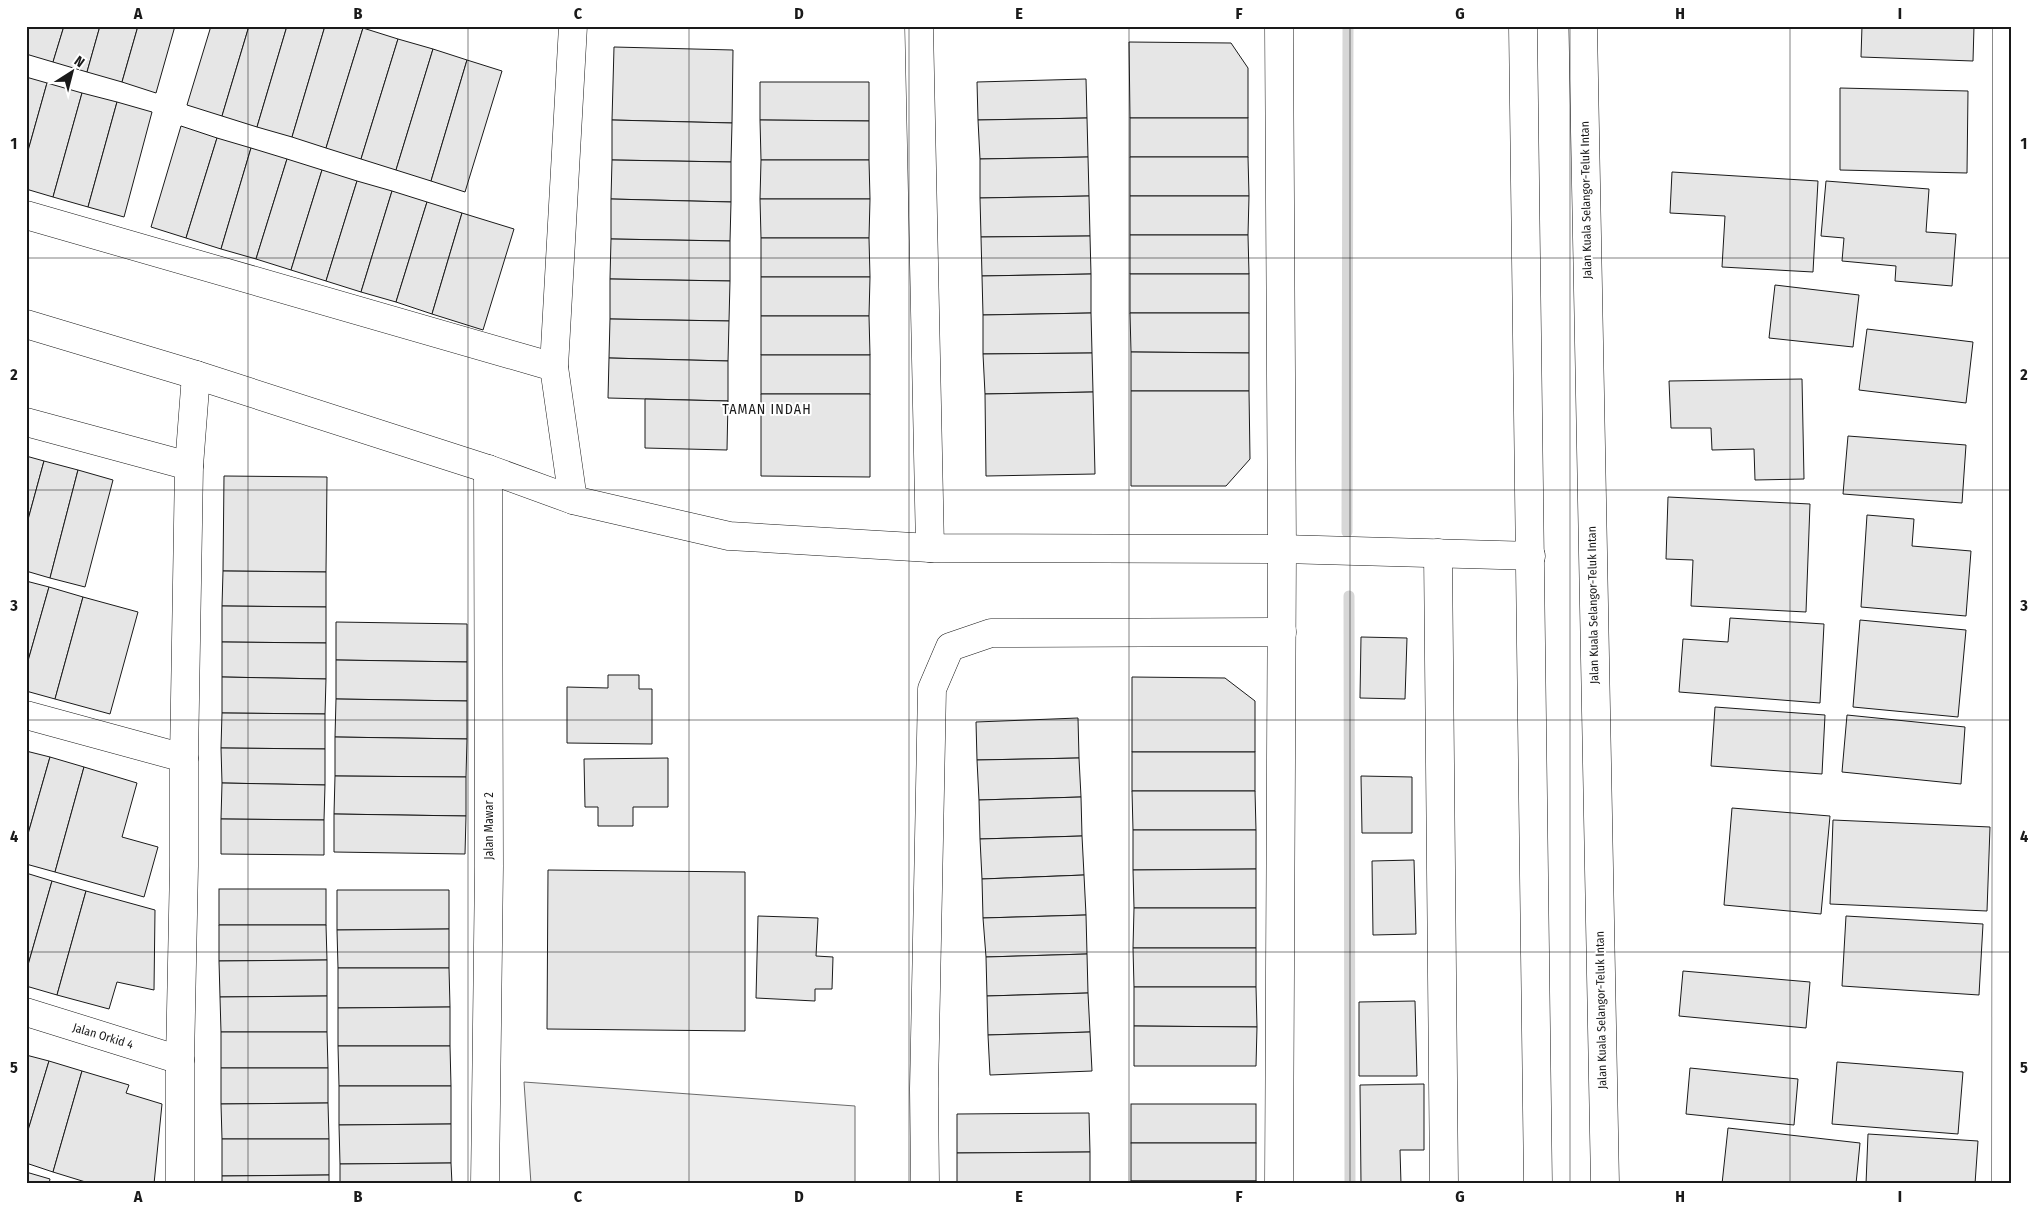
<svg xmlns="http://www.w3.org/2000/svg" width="2038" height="1210" font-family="'Fira Sans Condensed',sans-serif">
<rect width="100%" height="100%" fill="#fff"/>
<path fill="#ededed" stroke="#6a6a6a" d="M524 1082 855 1106V1184H531Z"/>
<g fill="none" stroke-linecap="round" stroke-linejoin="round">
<g stroke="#d7d7d7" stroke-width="11">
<path d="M1347 532 1348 26"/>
<path d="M1349 596 1350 1184"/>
</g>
</g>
<g fill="#e6e6e6" stroke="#1a1a1a">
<path d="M26 26H64L53 62 26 54Z"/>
<path d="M64 26H100L87 72 53 62Z"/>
<path d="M100 26H138L122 82 87 72Z"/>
<path d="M138 26H175L156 93 122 82Z"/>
<path d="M211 26H249L222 116 187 105Z"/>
<path d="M249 26H287L257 127 222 116Z"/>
<path d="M287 26H325L292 137 257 127Z"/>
<path d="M325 26 363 28 326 148 292 137Z"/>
<path d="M1862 26H1974L1973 61 1861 57Z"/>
<path d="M363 28 398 39 361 159 326 148Z"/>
<path d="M398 39 433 49 396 170 361 159Z"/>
<path d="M1129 42 1231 43 1248 68V118H1130Z"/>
<path d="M614 47 733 50 732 123 612 120Z"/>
<path d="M433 49 467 60 431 181 396 170Z"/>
<path d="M467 60 502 71 465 192 431 181Z"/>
<path d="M26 77 47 83 26 158Z"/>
<path d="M1086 79 1087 118 978 120 977 82Z"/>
<path d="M760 82H869V121L760 120Z"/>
<path d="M47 83 82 93 53 197 26 189V158Z"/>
<path d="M1840 88 1968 91 1967 173 1840 170Z"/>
<path d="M82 93 117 102 88 207 53 197Z"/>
<path d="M117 102 152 112 124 217 88 207Z"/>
<path d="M1087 118 1088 157 980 159 978 120Z"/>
<rect x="1130" y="118" width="118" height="39"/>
<path d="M612 120 732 123 731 162 612 160Z"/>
<path d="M760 120 869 121V160H761Z"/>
<path d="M181 126 217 138 186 238 151 227Z"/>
<path d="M217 138 251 148 221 249 186 238Z"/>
<path d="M251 148 287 159 256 259 221 249Z"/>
<path d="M1088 157 1089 196 980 198V159Z"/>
<path d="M1130 157H1248L1249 196H1130Z"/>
<path d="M287 159 322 170 291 270 256 259Z"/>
<path d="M612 160 731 162V202L611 199Z"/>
<path d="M761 160H869L870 199H760Z"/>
<path d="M322 170 357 181 326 281 291 270Z"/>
<path d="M1672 172 1818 181 1813 272 1722 267 1725 216 1670 213Z"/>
<path d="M357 181 392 191 361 292 326 281Z"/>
<path d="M1826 181 1929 189 1926 232 1956 234 1952 286 1895 281 1896 266 1842 261 1844 238 1821 236Z"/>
<path d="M392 191 427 202 396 302 361 292Z"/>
<path d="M1089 196 1090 236 981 237 980 198Z"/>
<path d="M1130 196H1249L1248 235H1130Z"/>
<path d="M611 199 731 202 730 241 611 239Z"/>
<path d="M760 199H870L869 238H761Z"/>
<path d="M427 202 462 213 432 314 396 302Z"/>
<path d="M462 213 514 229 483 330 432 314Z"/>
<path d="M1130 235H1248L1249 274H1130Z"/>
<path d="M1090 236 1091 274 982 276 981 237Z"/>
<path d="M761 238H869L870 277H761Z"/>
<path d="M611 239 730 241V281L610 279Z"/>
<path d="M1091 274V313L983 315 982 276Z"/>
<rect x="1130" y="274" width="119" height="39"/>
<path d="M761 277H870L869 316H761Z"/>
<path d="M610 279 730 281 729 321 610 319Z"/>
<path d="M1775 285 1859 295 1853 347 1769 338Z"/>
<path d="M1091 313 1092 353 983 354V315Z"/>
<path d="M1130 313H1249V353L1131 352Z"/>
<path d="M761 316H869L870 355H761Z"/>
<path d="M610 319 729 321 728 361 609 358Z"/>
<path d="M1867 329 1973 342 1966 403 1859 390Z"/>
<path d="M1131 352 1249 353V391H1131Z"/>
<path d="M1092 353 1093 392 985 394 983 354Z"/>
<rect x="761" y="355" width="109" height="39"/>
<path d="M609 358 728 361V401L608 398Z"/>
<path d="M1802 379 1804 479 1755 480 1754 449 1712 450 1711 428H1671L1669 381Z"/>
<path d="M1131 391H1249L1250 459 1226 486H1131Z"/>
<path d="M1093 392 1095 474 986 476 985 394Z"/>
<path d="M761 394H870V477L761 476Z"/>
<path d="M645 399 728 401 727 450 645 448Z"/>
<path d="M1848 436 1966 445 1962 503 1843 494Z"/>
<path d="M26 456 44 461 26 527Z"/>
<path d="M44 461 78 470 50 578 26 571V527Z"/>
<path d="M78 470 113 480 85 587 50 578Z"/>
<path d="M224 476 327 477 326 572 223 571Z"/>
<path d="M1668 497 1810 504 1806 612 1691 606 1693 560 1666 559Z"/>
<path d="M1867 515 1914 519 1912 546 1971 551 1966 616 1861 607Z"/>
<path d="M223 571 326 572V607L222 606Z"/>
<path d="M26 581 49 587 26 668Z"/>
<path d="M49 587 83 597 55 699 26 691V668Z"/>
<path d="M83 597 138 612 110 714 55 699Z"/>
<path d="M222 606 326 607V643L222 642Z"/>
<path d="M1730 618 1824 624 1820 703 1679 692 1683 639 1728 642Z"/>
<path d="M1860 620 1966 630 1958 717 1853 707Z"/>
<path d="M336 622 467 624V662L336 660Z"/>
<path d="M1361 637 1407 638 1405 699 1360 698Z"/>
<path d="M222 642 326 643V679L222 677Z"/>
<path d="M336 660 467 662V701L336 699Z"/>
<path d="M608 675H639V689H652V744L567 743V687L608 688Z"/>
<path d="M222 677 326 679 325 714 222 713Z"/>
<path d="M1132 677 1225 678 1255 701V752H1132Z"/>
<path d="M336 699 467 701V739L335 737Z"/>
<path d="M1715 707 1825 715 1822 774 1711 766Z"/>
<path d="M222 713 325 714V749L221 748Z"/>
<path d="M1847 715 1965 727 1961 784 1842 772Z"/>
<path d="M1078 718 1079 758 977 760 976 722Z"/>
<path d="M335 737 467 739 466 777 335 776Z"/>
<path d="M221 748 325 749V785L222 783Z"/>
<path d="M26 751 50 757 26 841Z"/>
<rect x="1132" y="752" width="123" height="39"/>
<path d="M50 757 84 767 55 872 26 864V841Z"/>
<path d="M668 758V807H633V826H598V807H585L584 759Z"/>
<path d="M1079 758 1081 797 979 800 977 760Z"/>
<path d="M84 767 137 783 122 837 158 847 144 897 55 872Z"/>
<path d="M335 776 466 777V816L334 814Z"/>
<path d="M1361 776 1412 777V833H1362Z"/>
<path d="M222 783 325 785 324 820 221 819Z"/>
<path d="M1132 791H1255L1256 830H1133Z"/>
<path d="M1081 797 1082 836 980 839 979 800Z"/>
<path d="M1732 808 1830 816 1821 914 1724 905Z"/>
<path d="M334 814 466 816 465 854 334 852Z"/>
<path d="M221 819 324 820V855L221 854Z"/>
<path d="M1833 820 1990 827 1987 911 1830 904Z"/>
<path d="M1133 830H1256V869L1133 870Z"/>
<path d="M1082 836 1084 875 982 879 980 839Z"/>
<path d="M1414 860 1416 934 1373 935 1372 861Z"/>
<path d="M1256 869V908H1134L1133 870Z"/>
<path d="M548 870 745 872V1031L547 1029Z"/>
<path d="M26 873 52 881 26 972Z"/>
<path d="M1084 875 1086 915 983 918 982 879Z"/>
<path d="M52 881 86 891 57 995 26 986V972Z"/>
<rect x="219" y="889" width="107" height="36"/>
<path d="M337 890H449V929L337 930Z"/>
<path d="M86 891 155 910 154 990 117 982 109 1009 57 995Z"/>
<path d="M1134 908H1256V948H1133Z"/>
<path d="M1086 915 1087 954 986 957 983 918Z"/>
<path d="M758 916 818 918 816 956 833 957 832 989H815V1001L756 998Z"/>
<path d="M1846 916 1983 924 1979 995 1842 986Z"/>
<path d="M219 925H326L327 960 219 961Z"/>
<path d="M449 929V968H338L337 930Z"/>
<path d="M1133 948H1256V987H1134Z"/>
<path d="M1087 954 1088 993 987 996 986 957Z"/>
<path d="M327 960V996L220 997 219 961Z"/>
<path d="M338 968H449L450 1007 338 1008Z"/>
<path d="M1683 971 1810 982 1806 1028 1679 1016Z"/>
<path d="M1134 987H1256L1257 1027 1134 1026Z"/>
<path d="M1088 993 1090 1032 988 1035 987 996Z"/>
<path d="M327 996V1032H221L220 997Z"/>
<path d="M1415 1001 1417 1076H1359V1002Z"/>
<path d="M450 1007V1046H338V1008Z"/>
<path d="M1134 1026 1257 1027 1256 1066H1134Z"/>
<path d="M221 1032H327L328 1068H221Z"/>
<path d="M1090 1032 1092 1071 990 1075 988 1035Z"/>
<path d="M338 1046H450L451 1086H339Z"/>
<path d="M26 1055 49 1061 26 1137Z"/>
<path d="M49 1061 82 1071 53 1172 26 1163V1137Z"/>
<path d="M1837 1062 1963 1072 1958 1134 1832 1124Z"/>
<path d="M221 1068H328V1103L221 1104Z"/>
<path d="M1690 1068 1798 1079 1794 1125 1686 1114Z"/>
<path d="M82 1071 129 1085 126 1093 162 1104 154 1184H92L53 1172Z"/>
<path d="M1424 1084V1150H1400L1401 1184H1361L1360 1085Z"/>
<path d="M339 1086H451V1124L339 1125Z"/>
<path d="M328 1103 329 1139H222L221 1104Z"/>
<rect x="1131" y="1104" width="125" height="39"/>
<path d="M1089 1113 1090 1152 957 1153V1114Z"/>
<path d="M451 1124V1163L340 1164 339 1125Z"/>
<path d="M1728 1128 1860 1143 1856 1184H1722Z"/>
<path d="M1868 1134 1978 1141 1975 1184H1866Z"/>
<path d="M222 1139H329V1175L222 1176Z"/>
<rect x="1131" y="1143" width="125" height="38"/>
<path d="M1090 1152V1184H957V1153Z"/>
<path d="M451 1163 452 1184H340V1164Z"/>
<path d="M26 1172 50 1179 49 1184H26Z"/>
<path d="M329 1175V1184H222V1176Z"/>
<rect x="1131" y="1181" width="125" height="3"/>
</g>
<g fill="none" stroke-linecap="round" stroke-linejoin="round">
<g stroke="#1a1a1a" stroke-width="29">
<g id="minor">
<path d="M919 26 930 548"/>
<path d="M26 215 554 367"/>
<path d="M26 324 196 375 488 469 573 500 729 536 930 548 1282 549 1531 556"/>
<path d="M26 422 189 466"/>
<path d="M573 500 554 367 573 26"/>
<path d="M1438 553 1444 1184"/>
<path d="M26 715 184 758"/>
<path d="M26 1012 180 1060"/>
<path d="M180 1184V1060L184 866V758L189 466 196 375"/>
<path d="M485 1184 489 866 488 469"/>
<path d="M925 1184 924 1089 932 689 950 647 991 633 1282 632"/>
<path d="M1279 1184 1282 549 1279 26"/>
<path d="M2006 1184 2007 26"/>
</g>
</g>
<g stroke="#1a1a1a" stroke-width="29">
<g id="highway">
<path d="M1523 26 1538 1184"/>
<path d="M1583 26 1605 1184"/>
</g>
</g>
<use href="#minor" stroke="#fff" stroke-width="28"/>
<use href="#highway" stroke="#fff" stroke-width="28"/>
</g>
<path fill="none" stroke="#1a1a1a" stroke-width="1" stroke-opacity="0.55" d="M248 26V1184M468 26V1184M689 26V1184M909 26V1184M1129 26V1184M1350 26V1184M1570 26V1184M1790 26V1184M26 258H2012M26 490H2012M26 720H2012M26 952H2012"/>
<g text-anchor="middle" stroke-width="4" stroke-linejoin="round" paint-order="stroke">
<g font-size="12" fill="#1a1a1a" stroke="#fff">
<text transform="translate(1586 200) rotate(-91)" y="4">Jalan Kuala Selangor-Teluk Intan</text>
<text transform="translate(1593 605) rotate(-91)" y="4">Jalan Kuala Selangor-Teluk Intan</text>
<text transform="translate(489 826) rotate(-90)" y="4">Jalan Mawar 2</text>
<text transform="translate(1601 1010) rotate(-91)" y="4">Jalan Kuala Selangor-Teluk Intan</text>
<text transform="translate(103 1036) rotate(17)" y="4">Jalan Orkid 4</text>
</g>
<g font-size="14" letter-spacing="1" fill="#1a1a1a" stroke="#fff">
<text x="767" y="414">TAMAN INDAH</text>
</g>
</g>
<rect width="2038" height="1210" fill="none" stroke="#ffffff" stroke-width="55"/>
<g transform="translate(72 72) rotate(36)" stroke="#ffffff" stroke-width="4" paint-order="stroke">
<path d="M0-4L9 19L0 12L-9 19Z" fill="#1a1a1a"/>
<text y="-8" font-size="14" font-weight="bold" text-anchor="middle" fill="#1a1a1a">N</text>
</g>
<rect x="28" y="28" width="1982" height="1154" fill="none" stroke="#1a1a1a" stroke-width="2"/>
<g font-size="16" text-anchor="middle" font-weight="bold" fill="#1a1a1a">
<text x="138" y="19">A</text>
<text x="358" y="19">B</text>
<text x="578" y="19">C</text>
<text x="799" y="19">D</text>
<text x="1019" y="19">E</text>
<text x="1239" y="19">F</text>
<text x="1460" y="19">G</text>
<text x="1680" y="19">H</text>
<text x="1900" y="19">I</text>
<text x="14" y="149">1</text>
<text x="2024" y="149">1</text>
<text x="14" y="380">2</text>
<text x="2024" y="380">2</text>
<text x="14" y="611">3</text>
<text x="2024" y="611">3</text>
<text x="14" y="842">4</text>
<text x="2024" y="842">4</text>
<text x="14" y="1073">5</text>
<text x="2024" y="1073">5</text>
<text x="138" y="1202">A</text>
<text x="358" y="1202">B</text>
<text x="578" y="1202">C</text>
<text x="799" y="1202">D</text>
<text x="1019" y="1202">E</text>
<text x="1239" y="1202">F</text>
<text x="1460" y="1202">G</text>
<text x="1680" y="1202">H</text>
<text x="1900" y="1202">I</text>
</g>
</svg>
